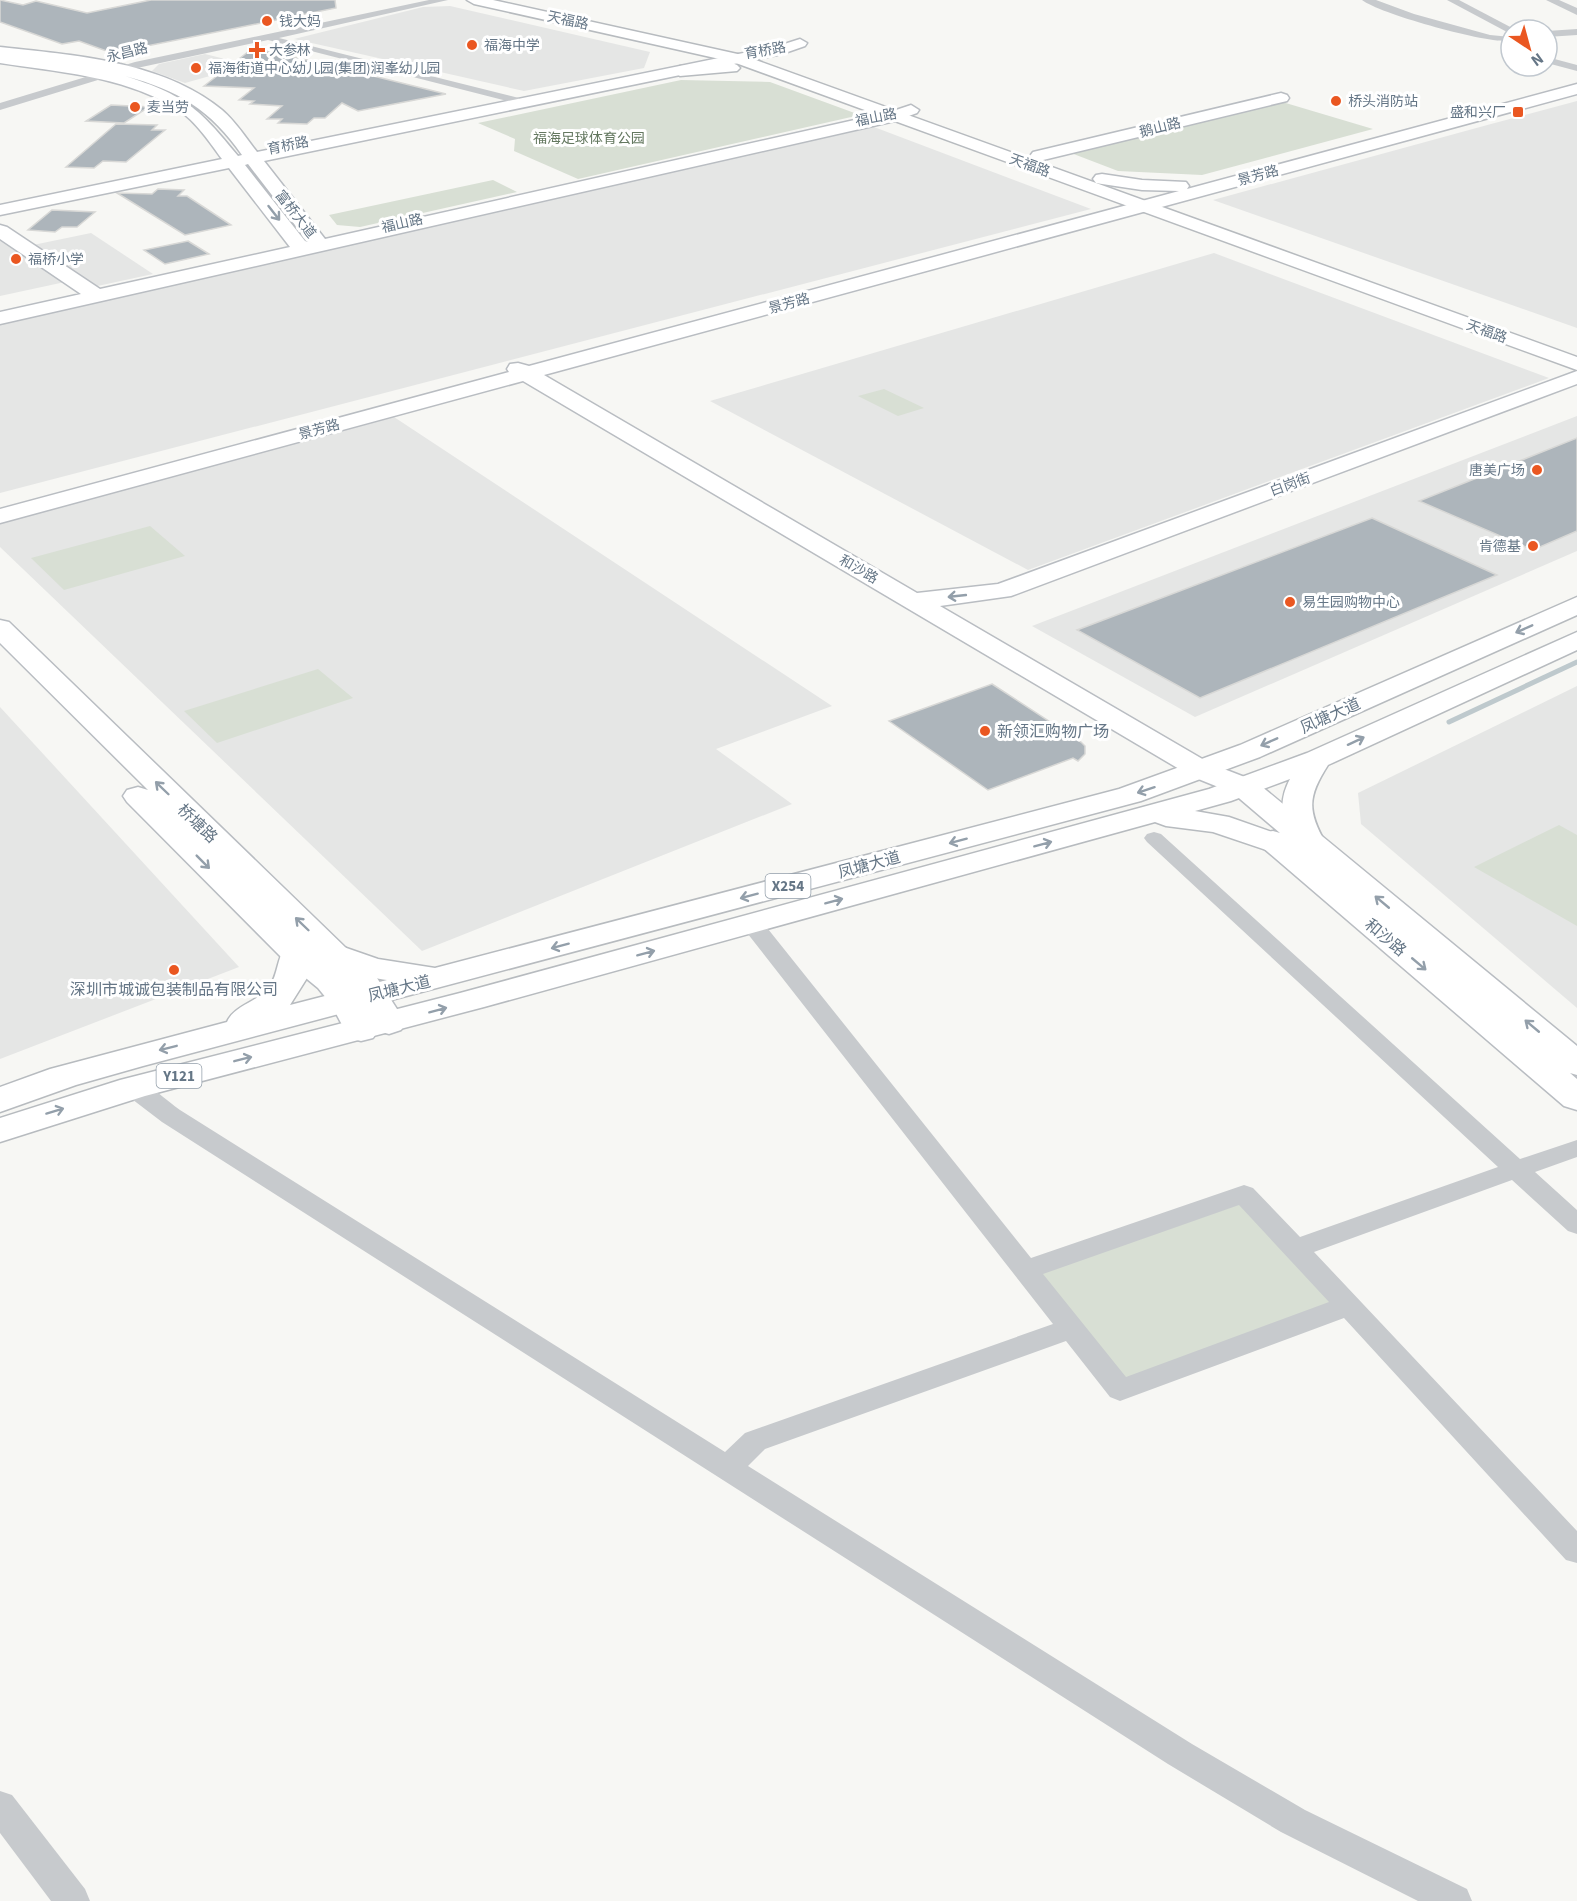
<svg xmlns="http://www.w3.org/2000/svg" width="1577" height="1901" font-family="'Source Sans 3','Noto Sans SC',sans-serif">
<rect width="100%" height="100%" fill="#f7f7f4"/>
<g fill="#e5e6e5">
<path d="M450 6 650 52 644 68 524 91 294 39 423 7Z"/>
<path d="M205 54 249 65 185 83 152 71 159 64Z"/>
<path d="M1577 101V328L1213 200 1491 124Z"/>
<path d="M874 127 1091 209 0 493V323Z"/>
<path d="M91 233 153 274 93 287 33 245Z"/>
<path d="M0 237 65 282 0 296Z"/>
<path d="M1214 253 1549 378 1028 570 710 401Z"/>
<path d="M1577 416V551L1195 717 1032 626Z"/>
<path d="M394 417 832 706 716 749 792 804 422 951 0 547V523Z"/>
<path d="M1577 686V1008L1361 824 1358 793Z"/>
<path d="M0 707 239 967 0 1059Z"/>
</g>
<g fill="#d8dfd4">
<path d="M681 80 770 82 860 115 578 179 514 151 515 139 478 123Z"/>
<path d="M1279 101 1373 129 1202 175 1118 171 1071 153Z"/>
<path d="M493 180 517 192 360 227 337 225 329 215Z"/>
<path d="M884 389 924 408 898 416 858 396Z"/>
<path d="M150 526 185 556 64 590 31 558Z"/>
<path d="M318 669 353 698 217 743 184 711Z"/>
<path d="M1559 825 1577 835V926L1474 867Z"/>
<path d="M1240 1204 1331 1302 1124 1379 1040 1274Z"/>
</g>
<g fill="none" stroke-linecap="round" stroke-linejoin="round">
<path stroke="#bec9cd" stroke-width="5" d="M1449 722 1577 662"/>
</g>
<g fill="#adb5bb" stroke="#d8d8d6" stroke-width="1.5">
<path d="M0 0 23 5 36 1 87 13 151 0H335L336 8 112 53 79 41 62 44 0 22Z"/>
<path d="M253 48 321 63 446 94 358 111 342 103 325 118H314L307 124 278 123 282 119H267L282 106 250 104 254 101 239 100 254 88 204 86Z"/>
<path d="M111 105 149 107 124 123 86 121Z"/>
<path d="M116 124 157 125 152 130H165L126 162 103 161 94 168 66 167Z"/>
<path d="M158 189 184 190 178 196H187L231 225 185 235 117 193 152 194Z"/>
<path d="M52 210 95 212 77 227H62L55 232 28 230Z"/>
<path d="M188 241 209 254 165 264 144 250Z"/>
<path d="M1577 438V531L1533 550 1419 501Z"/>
<path d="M1372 518 1497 575 1200 698 1077 630Z"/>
<path d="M992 684 1081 742 1085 746V754L1078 761 1073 758 988 790 889 721Z"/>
</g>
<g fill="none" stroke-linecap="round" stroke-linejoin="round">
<g stroke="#b9bdc2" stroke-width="3">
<g id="secondary">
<path d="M800 39 807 43 805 46 782 54 264 161 325 239 890 112 911 105 919 110 917 113 895 121 0 324V312L81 294 0 239V225L7 227 100 289 290 247 229 168 0 215V205L222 159C208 140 194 118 172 106 121 76 58 72 0 63V47C73 55 163 61 222 110 236 122 246 138 257 152L778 46ZM125 76C178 90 211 110 242 155L238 156C199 108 185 95 125 76ZM248 164 308 242 305 241 245 165Z"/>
<path d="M1577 84V94L544 375 917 593 998 584 1577 371V384L1011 596 940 606 1211 764 1255 781 1577 1046V1075L1570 1073 1577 1079V1110L1564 1106 1262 847 1258 840 1262 833 1273 831 1280 833 1233 793 1191 776 523 381 0 523V509L509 372 507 369 510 364 518 363 529 366 1179 191 1142 190 1102 184 1096 183 1093 179 1096 175 1102 174 1142 180 1186 182 1189 186 1187 189Z"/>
<path d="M1281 93 1287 95 1289 98 1287 101 1039 161 1033 160 1030 156 1033 152Z"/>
<path d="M0 620 9 622 377 978 406 1023 401 1030 389 1034 378 1031 373 1038 361 1041 349 1038 331 1004 318 988 285 961 127 802 123 796 127 790 138 787 148 790 0 643Z"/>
</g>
</g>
<g stroke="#b7bbbf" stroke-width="3">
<g id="primary">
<path d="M467 0H493L742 55 1577 357V370L733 62 474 4Z"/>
<path d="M732 63 737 65 740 68 737 71 680 76 672 71 680 66Z"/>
<path d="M1577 597V615L1260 757 1141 801 143 1066 76 1085 0 1112V1087L50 1069 227 1022C234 1005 259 1002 270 986 278 974 277 959 285 947L297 944 309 947 314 954 307 978 290 1005 387 980C368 977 327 969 315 953L320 946 332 943 378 959 435 968 1119 789 1240 745Z"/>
<path d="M1577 632V650L1328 765C1308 796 1307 810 1325 842L1321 849 1310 851 1299 849C1283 826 1276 805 1290 779L1231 801 1195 811 1229 817 1289 838 1293 845 1289 852 1278 854 1213 832 1166 826 1155 822 484 1007 145 1096 0 1142V1118L120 1080 460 993 1209 789 1307 753Z"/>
</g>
</g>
<g fill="#c7cacd" fill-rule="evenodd">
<path d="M429 0H448L279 38 519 98V102L515 103 268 40 137 68 0 110V103L135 62Z"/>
<path d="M1362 0H1376L1414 14 1490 35 1511 37V41C1488 44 1380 14 1362 0Z"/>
<path d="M1447 0H1459L1516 30 1507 32Z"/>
<path d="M1546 0H1559L1577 8V15Z"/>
<path d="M1577 29V35L1547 37V31Z"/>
<path d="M1547 57 1577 65V71L1547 63Z"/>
<path d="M1154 832 1161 834 1520 1159 1577 1140V1157L1535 1172 1577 1210V1234L1568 1231 1512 1180 1314 1252 1577 1531V1563L1566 1560 1344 1318 1120 1401 1110 1397 1066 1341 765 1449 748 1466 1192 1744 1305 1810 1467 1889 1472 1901H1418L1281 1832 1168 1764 162 1122 124 1093 121 1088 124 1083C145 1077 164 1099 180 1110L725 1452 745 1433 1053 1324 744 929 741 924 744 919 752 917 760 919 1031 1258 1244 1185 1253 1188 1300 1237 1498 1167 1147 842 1144 838 1147 834ZM1239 1205 1329 1302 1126 1377 1043 1274Z"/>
<path d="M0 1791 12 1795 85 1889 90 1901H51L0 1833Z"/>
</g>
<use href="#secondary" fill="#fff" fill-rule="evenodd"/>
<use href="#primary" fill="#fff" fill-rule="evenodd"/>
</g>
<defs><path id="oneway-shaft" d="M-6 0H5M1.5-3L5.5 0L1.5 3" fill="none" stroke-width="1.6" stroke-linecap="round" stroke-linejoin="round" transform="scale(1.5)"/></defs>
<g stroke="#939faa">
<use href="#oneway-shaft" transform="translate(274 213) rotate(52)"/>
<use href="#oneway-shaft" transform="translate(957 596) rotate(174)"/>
<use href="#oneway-shaft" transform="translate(1524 629) rotate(156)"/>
<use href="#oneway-shaft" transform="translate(1356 741) rotate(-25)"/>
<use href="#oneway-shaft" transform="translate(1269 742) rotate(156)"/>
<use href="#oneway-shaft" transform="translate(162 788) rotate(-136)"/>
<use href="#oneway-shaft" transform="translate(1146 790) rotate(162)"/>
<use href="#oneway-shaft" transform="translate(958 841) rotate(165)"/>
<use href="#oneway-shaft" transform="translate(1043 844) rotate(-15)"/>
<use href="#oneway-shaft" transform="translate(203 862) rotate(45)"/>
<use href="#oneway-shaft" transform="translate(749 896) rotate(165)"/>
<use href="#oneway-shaft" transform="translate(834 901) rotate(-15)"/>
<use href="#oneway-shaft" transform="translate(1382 902) rotate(-140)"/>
<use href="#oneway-shaft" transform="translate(302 924) rotate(-136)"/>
<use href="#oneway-shaft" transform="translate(560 946) rotate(165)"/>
<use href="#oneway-shaft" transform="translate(646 953) rotate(-15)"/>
<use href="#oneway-shaft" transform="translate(1419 964) rotate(40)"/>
<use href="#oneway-shaft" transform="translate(438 1010) rotate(-15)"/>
<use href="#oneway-shaft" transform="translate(1532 1026) rotate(-140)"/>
<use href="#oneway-shaft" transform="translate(168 1048) rotate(166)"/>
<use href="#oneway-shaft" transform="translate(243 1059) rotate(-14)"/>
<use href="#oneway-shaft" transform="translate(55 1111) rotate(-17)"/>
</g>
<g fill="#ea5721" stroke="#fff" stroke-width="2">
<circle cx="267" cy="21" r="6"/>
<circle cx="472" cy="45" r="6"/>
<path d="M254 41h6v6h6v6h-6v6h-6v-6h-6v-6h6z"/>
<circle cx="196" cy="68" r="6"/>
<circle cx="1336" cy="101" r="6"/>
<circle cx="135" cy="107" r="6"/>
<rect x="1512" y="106" width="12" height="12" rx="3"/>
<circle cx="16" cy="259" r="6"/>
<circle cx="1537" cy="470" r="6"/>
<circle cx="1533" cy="546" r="6"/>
<circle cx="1290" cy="602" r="6"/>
<circle cx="985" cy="731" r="6"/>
<circle cx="174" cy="970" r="6"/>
</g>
<g text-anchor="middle" stroke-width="6" stroke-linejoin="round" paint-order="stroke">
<g font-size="14" fill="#657686" stroke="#fff">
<text transform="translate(568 20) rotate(12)" y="5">天福路</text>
<text transform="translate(765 50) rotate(-10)" y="5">育桥路</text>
<text transform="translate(127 52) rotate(-14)" y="5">永昌路</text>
<text transform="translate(876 117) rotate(-11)" y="5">福山路</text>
<text transform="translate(1160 127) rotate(-14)" y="5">鹅山路</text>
<text transform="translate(288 145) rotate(-11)" y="5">育桥路</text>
<text transform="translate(1030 165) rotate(20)" y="5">天福路</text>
<text transform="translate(1258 175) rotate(-15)" y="5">景芳路</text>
<text transform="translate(296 214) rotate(52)" y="5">富桥大道</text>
<text transform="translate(402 223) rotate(-13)" y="5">福山路</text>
<text transform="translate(789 303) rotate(-15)" y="5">景芳路</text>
<text transform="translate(1487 331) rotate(20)" y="5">天福路</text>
<text transform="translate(319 429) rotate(-15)" y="5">景芳路</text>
<text transform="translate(1290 484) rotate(-20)" y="5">白岗街</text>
<text transform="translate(859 569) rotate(30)" y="5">和沙路</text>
</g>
<g font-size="14" fill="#657686" stroke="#fff" text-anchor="start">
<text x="279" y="26">钱大妈</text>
<text x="484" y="50">福海中学</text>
<text x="269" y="55">大参林</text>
<text x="208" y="73">福海街道中心幼儿园(集团)润峯幼儿园</text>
<text x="1348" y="106">桥头消防站</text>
<text x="147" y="112">麦当劳</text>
<text x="1506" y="117" text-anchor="end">盛和兴厂</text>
<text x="28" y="264">福桥小学</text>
<text x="1525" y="475" text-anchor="end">唐美广场</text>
<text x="1521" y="551" text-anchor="end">肯德基</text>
<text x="1302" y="607">易生园购物中心</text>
</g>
<g font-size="14" fill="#647860" stroke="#fff">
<text x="589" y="143">福海足球体育公园</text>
</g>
<g fill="#fff" stroke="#939faa" stroke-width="1.5">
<rect x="765.5" y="874" width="45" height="24" rx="4.5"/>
<rect x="156.5" y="1064" width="45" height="24" rx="4.5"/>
</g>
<g font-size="15" font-weight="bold" fill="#657686">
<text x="788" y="891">X254</text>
<text x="179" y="1081">Y121</text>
</g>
<g font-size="16" fill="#657686" stroke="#fff">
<text transform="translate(1330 715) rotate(-24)" y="6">凤塘大道</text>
<text transform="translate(198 823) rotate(44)" y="6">桥塘路</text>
<text transform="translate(869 864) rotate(-15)" y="6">凤塘大道</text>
<text transform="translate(1386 937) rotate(40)" y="6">和沙路</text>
<text transform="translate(399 988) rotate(-14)" y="6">凤塘大道</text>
</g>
<g font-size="16" fill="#657686" stroke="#fff" text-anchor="start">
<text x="997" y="737">新领汇购物广场</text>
<text x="174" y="995" text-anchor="middle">深圳市城诚包装制品有限公司</text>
</g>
</g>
<g transform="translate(1529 48) rotate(144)"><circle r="28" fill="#ffffff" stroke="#c1c8cf" stroke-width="1.5"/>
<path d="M0-4.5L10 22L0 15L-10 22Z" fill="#ea5721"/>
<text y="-9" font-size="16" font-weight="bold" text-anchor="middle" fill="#657686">N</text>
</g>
</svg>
